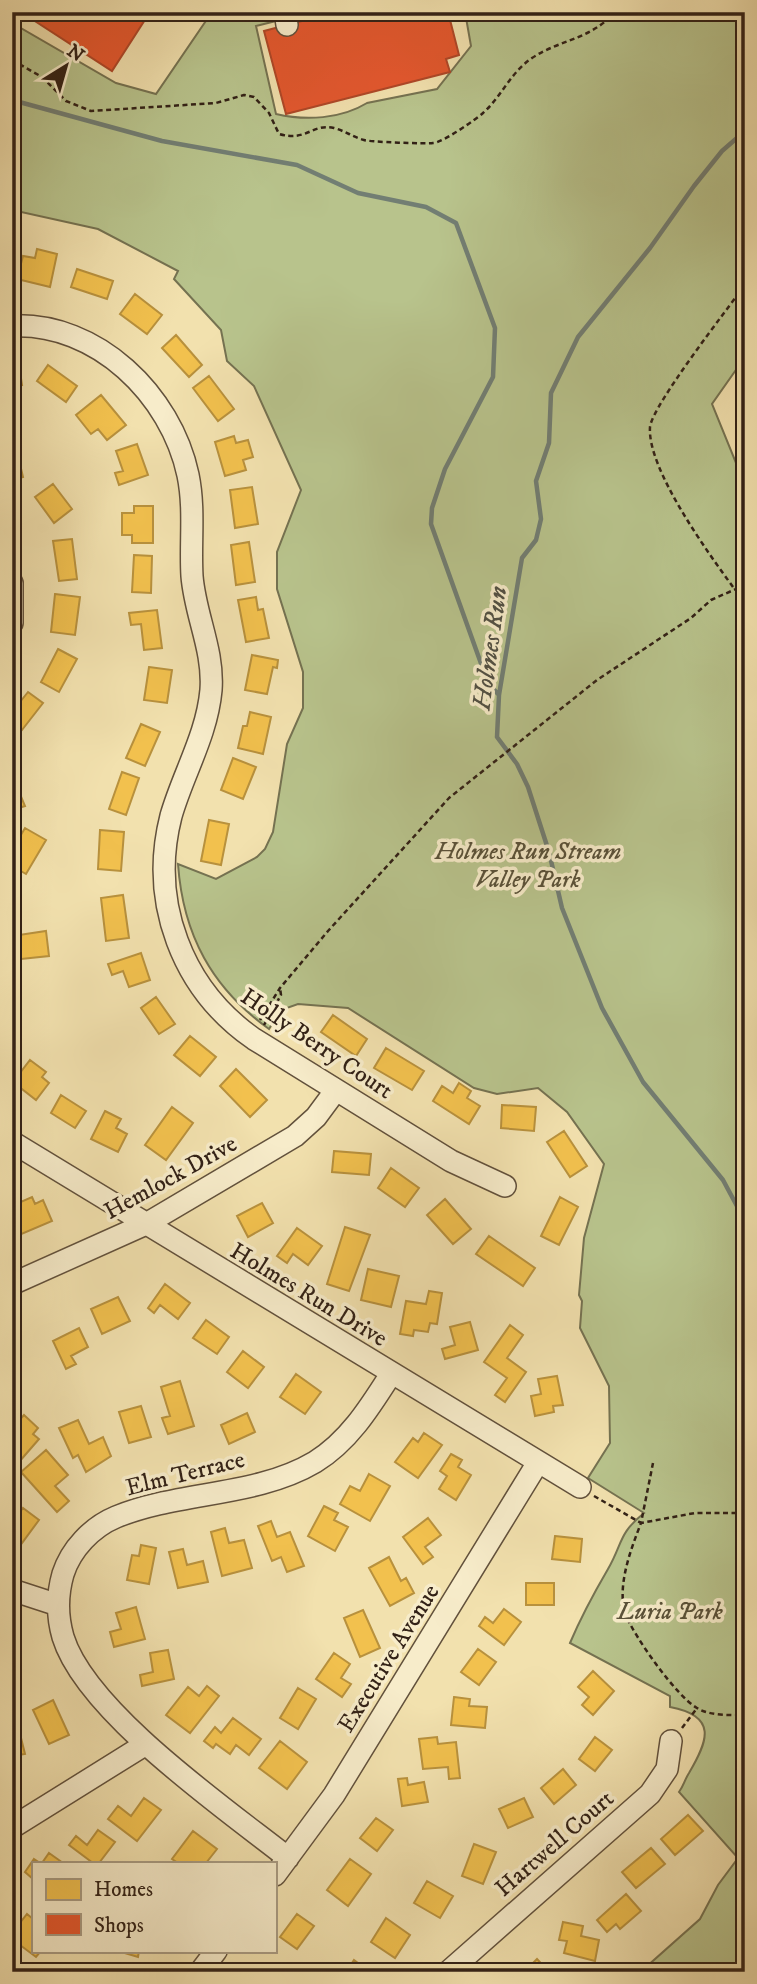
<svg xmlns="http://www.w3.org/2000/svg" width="757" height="1984" viewBox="0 0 757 1984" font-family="'IM FELL DW Pica',serif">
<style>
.green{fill:#b8c38c;stroke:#757251;stroke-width:2}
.homes{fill:#f2c14e;stroke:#b8913d;stroke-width:2}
.shops{fill:#e4572e;stroke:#af4727;stroke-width:2}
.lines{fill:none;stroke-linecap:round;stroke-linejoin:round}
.stream{stroke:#727e73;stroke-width:4.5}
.minor-casing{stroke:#62513c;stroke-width:24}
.path{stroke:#322116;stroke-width:2.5;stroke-dasharray:5 3.5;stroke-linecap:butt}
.minor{stroke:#f7ecca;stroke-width:21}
.labels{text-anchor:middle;stroke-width:7;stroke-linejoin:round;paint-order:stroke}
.park-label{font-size:24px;font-style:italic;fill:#5a5239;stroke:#f7ecca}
.street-label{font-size:24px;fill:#322116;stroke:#f7ecca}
.water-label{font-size:26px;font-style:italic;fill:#525044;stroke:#f7ecca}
</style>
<rect width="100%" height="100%" fill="#f2e1ae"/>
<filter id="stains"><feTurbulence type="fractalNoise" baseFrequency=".00286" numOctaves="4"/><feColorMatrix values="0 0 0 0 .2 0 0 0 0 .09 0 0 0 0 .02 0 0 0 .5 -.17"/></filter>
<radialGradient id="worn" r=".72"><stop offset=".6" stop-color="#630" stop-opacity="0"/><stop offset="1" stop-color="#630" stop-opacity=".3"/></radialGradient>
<path class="green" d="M 212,12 L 274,12 L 276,21 L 256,26 L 276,114 C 306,121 341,119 367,103 L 437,89 L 471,46 L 465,12 L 745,12 L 745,357 L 712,404 L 745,485 L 745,1972 L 651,1972 L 645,1968 L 700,1919 L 718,1885 L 738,1858 L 679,1792 C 684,1785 684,1781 689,1773 C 708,1741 718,1716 670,1707 L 670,1696 L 570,1643 C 581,1617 594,1593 608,1569 C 623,1543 618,1534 644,1513 L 588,1478 L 610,1443 L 609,1386 L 580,1328 L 582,1301 L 579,1295 L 584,1238 L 604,1164 L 567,1112 L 538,1088 L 497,1094 L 474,1088 L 348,1008 L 298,1004 L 281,1010 L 269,1029 C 212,988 183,935 178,864 L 216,879 L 257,857 L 265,849 L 273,832 L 287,744 L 303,708 L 303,672 L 277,589 L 277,552 L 301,490 L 254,386 L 227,361 L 221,330 L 174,279 L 178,271 L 98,229 L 12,210 L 12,23 L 116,83 L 156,94 Z"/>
<path class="homes" d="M 37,249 L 57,254 L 50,287 L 17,279 L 23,256 L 35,258 Z
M 77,269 L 113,281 L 107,299 L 71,287 Z
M 135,294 L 162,315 L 147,334 L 120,314 Z
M 176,335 L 202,365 L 189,377 L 162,348 Z
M 19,365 L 22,385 L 12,386 L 12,366 Z
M 48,365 L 77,386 L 66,402 L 37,381 Z
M 209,376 L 234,409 L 218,421 L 193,388 Z
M 101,395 L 126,425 L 107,440 L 98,429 L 91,434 L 76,415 Z
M 745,404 L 745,420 L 737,414 Z
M 234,436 L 236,443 L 248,440 L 253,457 L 243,460 L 246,470 L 225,476 L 215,442 Z
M 137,444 L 148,475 L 119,485 L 115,473 L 123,471 L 116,451 Z
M 18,456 L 23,477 L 12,480 L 12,457 Z
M 53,484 L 72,509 L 54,523 L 35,497 Z
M 252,487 L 258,524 L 235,528 L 230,490 Z
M 134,506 L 153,506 L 153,543 L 132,543 L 132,535 L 122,535 L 122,513 L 134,513 Z
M 72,539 L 77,579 L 59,581 L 53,541 Z
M 249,542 L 255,582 L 236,585 L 231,545 Z
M 134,555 L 152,556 L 151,593 L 132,592 Z
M 55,594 L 80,597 L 75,635 L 51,632 Z
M 256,597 L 258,610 L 263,609 L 269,638 L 246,642 L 238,600 Z
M 157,610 L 162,648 L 144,650 L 141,624 L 131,625 L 129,613 Z
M 58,649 L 77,659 L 59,692 L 41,682 Z
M 252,655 L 278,660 L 277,668 L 273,667 L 267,694 L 245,690 Z
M 149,667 L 172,670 L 167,703 L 144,700 Z
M 28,692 L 43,703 L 22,730 L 12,723 L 12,712 Z
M 250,712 L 271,717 L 263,754 L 238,748 L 243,726 L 247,726 Z
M 141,724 L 160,732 L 145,766 L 126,758 Z
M 233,758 L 256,767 L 243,799 L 221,790 Z
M 122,772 L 139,778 L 126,815 L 109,809 Z
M 12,775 L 25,806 L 12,810 Z
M 209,820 L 229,824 L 221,865 L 201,861 Z
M 25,828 L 46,840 L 26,874 L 12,866 L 12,850 Z
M 100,830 L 124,832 L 121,871 L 98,869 Z
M 123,895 L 129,938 L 106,941 L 101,898 Z
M 46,931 L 49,956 L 12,960 L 12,936 Z
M 141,953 L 150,980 L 129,987 L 123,971 L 112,975 L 108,964 Z
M 156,997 L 175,1024 L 159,1034 L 141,1008 Z
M 333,1015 L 367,1039 L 356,1056 L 321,1032 Z
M 190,1036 L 216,1057 L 200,1076 L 174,1055 Z
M 386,1048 L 424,1071 L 412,1090 L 374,1068 Z
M 30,1060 L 46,1072 L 42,1077 L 49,1083 L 36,1100 L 13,1082 Z
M 236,1069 L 267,1100 L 250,1117 L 220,1086 Z
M 459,1083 L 471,1091 L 467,1098 L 480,1106 L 469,1124 L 433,1101 L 442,1086 L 453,1093 Z
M 61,1095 L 86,1111 L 75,1128 L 51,1113 Z
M 502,1105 L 536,1107 L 534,1131 L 501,1128 Z
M 172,1107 L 193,1123 L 166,1160 L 145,1145 Z
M 105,1111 L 121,1119 L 116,1128 L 127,1134 L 118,1152 L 91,1139 Z
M 564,1131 L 587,1166 L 570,1177 L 547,1142 Z
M 334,1151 L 371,1154 L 369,1175 L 332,1172 Z
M 391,1168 L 419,1188 L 405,1207 L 378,1188 Z
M 32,1197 L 35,1204 L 43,1200 L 52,1221 L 12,1238 L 12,1214 L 19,1211 L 16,1204 Z
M 560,1197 L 578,1207 L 559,1245 L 541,1236 Z
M 445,1199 L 471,1229 L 453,1244 L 427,1215 Z
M 262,1203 L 273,1223 L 248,1237 L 237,1216 Z
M 345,1227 L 370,1235 L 349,1291 L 327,1284 Z
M 297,1228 L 322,1246 L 308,1265 L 293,1254 L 287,1263 L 277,1256 Z
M 489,1236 L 535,1268 L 523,1286 L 476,1254 Z
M 368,1269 L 399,1276 L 391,1307 L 361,1300 Z
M 165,1284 L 190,1303 L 178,1319 L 160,1305 L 154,1313 L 148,1308 Z
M 429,1291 L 442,1293 L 437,1324 L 430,1323 L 428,1332 L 414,1330 L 413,1336 L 400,1334 L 406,1301 L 426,1304 Z
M 118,1297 L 130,1321 L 102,1334 L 91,1309 Z
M 206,1320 L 229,1337 L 217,1354 L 193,1338 Z
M 470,1322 L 478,1350 L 445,1359 L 442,1349 L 455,1345 L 450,1327 Z
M 510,1325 L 523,1335 L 507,1358 L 526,1372 L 505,1402 L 495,1395 L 507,1378 L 484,1362 Z
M 79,1328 L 88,1347 L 71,1356 L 76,1364 L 66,1369 L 53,1341 Z
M 243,1351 L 264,1367 L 248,1388 L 227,1372 Z
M 296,1374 L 321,1392 L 305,1414 L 280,1397 Z
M 557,1376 L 563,1405 L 553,1406 L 554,1412 L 535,1416 L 531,1396 L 541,1394 L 538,1379 Z
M 180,1381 L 194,1426 L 168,1434 L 162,1418 L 170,1416 L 161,1387 Z
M 141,1406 L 151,1437 L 129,1443 L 119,1412 Z
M 247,1413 L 255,1432 L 229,1444 L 221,1425 Z
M 24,1415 L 38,1428 L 33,1434 L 39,1439 L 19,1462 L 12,1456 L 12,1428 Z
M 78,1420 L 89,1444 L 103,1437 L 111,1456 L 86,1472 L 78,1455 L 73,1458 L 59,1428 Z
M 424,1433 L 442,1445 L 418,1478 L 395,1462 L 413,1438 L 418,1442 Z
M 46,1450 L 68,1475 L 55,1486 L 69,1501 L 57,1512 L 21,1472 Z
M 451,1454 L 462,1460 L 458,1467 L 471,1475 L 456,1500 L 439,1489 L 447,1476 L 440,1471 Z
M 369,1474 L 390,1486 L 370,1521 L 340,1504 L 350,1486 L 360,1491 Z
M 324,1506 L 338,1513 L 334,1520 L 348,1527 L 335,1551 L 308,1536 Z
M 23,1508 L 39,1520 L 22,1543 L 12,1536 L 12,1522 Z
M 428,1518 L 441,1535 L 425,1547 L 433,1557 L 423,1564 L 403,1537 Z
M 271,1521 L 277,1537 L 290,1532 L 304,1566 L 287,1572 L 281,1557 L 272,1561 L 258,1526 Z
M 225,1528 L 229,1543 L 244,1540 L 252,1568 L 222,1576 L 211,1532 Z
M 555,1536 L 582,1539 L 580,1562 L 552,1559 Z
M 141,1545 L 156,1548 L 149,1584 L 127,1580 L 132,1555 L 139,1556 Z
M 183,1549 L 187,1565 L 203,1561 L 208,1582 L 178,1588 L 169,1552 Z
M 389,1557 L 401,1581 L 406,1578 L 414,1593 L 390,1606 L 369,1568 Z
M 526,1583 L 554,1583 L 554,1605 L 526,1605 Z
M 136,1607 L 145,1639 L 114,1647 L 110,1632 L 121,1629 L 116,1613 Z
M 504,1609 L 521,1622 L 504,1645 L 479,1626 L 485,1617 L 493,1623 Z
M 363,1610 L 380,1648 L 360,1657 L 344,1618 Z
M 478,1649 L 496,1662 L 479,1685 L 461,1672 Z
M 168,1650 L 174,1679 L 142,1686 L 140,1675 L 153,1672 L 150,1653 Z
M 334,1653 L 350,1664 L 341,1678 L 351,1684 L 342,1697 L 316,1679 Z
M 593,1671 L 614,1691 L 593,1715 L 582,1705 L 589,1697 L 578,1687 Z
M 207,1686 L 219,1696 L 190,1733 L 166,1715 L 188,1687 L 199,1696 Z
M 298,1688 L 316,1699 L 298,1729 L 280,1718 Z
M 454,1697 L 470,1699 L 469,1706 L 487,1707 L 485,1728 L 451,1725 Z
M 53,1700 L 69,1735 L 49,1744 L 33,1710 Z
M 233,1718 L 261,1739 L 249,1755 L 236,1745 L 230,1754 L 216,1744 L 213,1748 L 204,1741 L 215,1727 L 221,1733 Z
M 20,1734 L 25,1754 L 12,1756 L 12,1735 Z
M 437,1737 L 438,1744 L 456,1742 L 460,1778 L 449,1779 L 448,1767 L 423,1769 L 419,1739 Z
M 595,1737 L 612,1750 L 595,1771 L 579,1759 Z
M 280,1741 L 307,1762 L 287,1789 L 259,1768 Z
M 563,1769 L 576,1785 L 554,1804 L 541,1788 Z
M 407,1778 L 408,1785 L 424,1782 L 428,1802 L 402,1806 L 398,1779 Z
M 144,1798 L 161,1810 L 137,1841 L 108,1819 L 118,1806 L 131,1816 Z
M 524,1798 L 533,1817 L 508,1828 L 499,1809 Z
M 688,1815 L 703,1831 L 675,1855 L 661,1839 Z
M 376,1818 L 393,1830 L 377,1851 L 360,1838 Z
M 98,1830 L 115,1842 L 99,1863 L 93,1863 L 69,1845 L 76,1836 L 87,1845 Z
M 193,1831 L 217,1849 L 206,1863 L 178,1863 L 172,1859 Z
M 474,1844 L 496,1852 L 483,1884 L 462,1876 Z
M 651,1848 L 665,1864 L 636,1888 L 622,1872 Z
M 49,1853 L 63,1863 L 42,1863 Z
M 34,1859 L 40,1863 L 33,1863 L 33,1879 L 25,1872 Z
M 350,1859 L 371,1874 L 348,1906 L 327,1890 Z
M 427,1881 L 453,1896 L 440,1918 L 414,1903 Z
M 626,1894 L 641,1911 L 620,1929 L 616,1924 L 607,1932 L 597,1920 Z
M 27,1914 L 33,1919 L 33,1951 L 41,1951 L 36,1957 L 12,1939 L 12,1933 Z
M 297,1914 L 314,1926 L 297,1949 L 280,1937 Z
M 386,1918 L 410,1935 L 395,1958 L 371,1942 Z
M 563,1922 L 583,1926 L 581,1936 L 599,1940 L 595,1961 L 564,1953 L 567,1941 L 559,1940 Z
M 118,1951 L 139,1951 L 138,1957 Z
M 537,1959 L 549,1972 L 524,1972 Z
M 354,1960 L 370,1972 L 346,1972 Z
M 515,1964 L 522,1972 L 507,1972 Z"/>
<path class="shops" d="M 21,12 L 150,12 L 112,71 Z
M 336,12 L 448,12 L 459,55 L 446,59 L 450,72 L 286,114 L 264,31 Z"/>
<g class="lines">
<path class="stream" d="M 12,100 L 162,141 L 297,165 L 358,193 L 426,207 L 456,223 L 495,328 L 493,377 L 445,469 L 432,508 L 431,524 L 488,683 L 498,694
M 745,131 L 722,151 L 694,186 L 650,248 L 578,337 L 551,393 L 549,443 L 536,481 L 541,519 L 536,540 L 522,558 L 499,695 L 497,737 L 517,764 L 528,787 L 549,852 L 562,908 L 602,1008 L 643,1082 L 723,1180 L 745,1221"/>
<g class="minor-casing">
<path id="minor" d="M 285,12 L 287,25
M 12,326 C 97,322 171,395 188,475 C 195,509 190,542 192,576 C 195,615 214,650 211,690 C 207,735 183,774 171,816 C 149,902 182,989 254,1039 L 451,1161 L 505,1186
M 12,583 L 12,623
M 12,1142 L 580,1487
M 12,1284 L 146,1224 L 295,1136 L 316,1117 L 336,1090
M 12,1590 L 58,1605
M 16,1825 L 146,1744
M 288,1858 C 226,1809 86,1712 63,1637 C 57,1616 57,1595 63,1574 C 71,1549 92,1527 116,1517 C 179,1491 256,1497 315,1462 C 349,1441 370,1407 391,1374
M 275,1875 L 334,1795 L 537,1464
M 200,1972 L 216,1951
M 448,1972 L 650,1794 L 667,1769 L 671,1741"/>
</g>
<path class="path" d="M 12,60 L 42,77 L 66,101 L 91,111 L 216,103 L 244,95 L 254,97 L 269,113 L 279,134 C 307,142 312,123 334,128 C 345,131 353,137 364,140 C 369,142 426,144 433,143 C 442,143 475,120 483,113 C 502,96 510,73 532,58 C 561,39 590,40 615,12
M 733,587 C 709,554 647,469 650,427 C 652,406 728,308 745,285
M 260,1020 L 280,988 L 328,931 L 449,798 L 597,680 L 691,618 L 711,600 L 745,585
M 264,1025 L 281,995 L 280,988
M 594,1496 L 641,1523 L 653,1463
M 745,1513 L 695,1513 L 641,1523 C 631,1549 617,1585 625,1613 C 633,1635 676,1696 697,1708 C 709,1716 731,1715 745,1715
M 682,1728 L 697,1708"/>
<use href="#minor" class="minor"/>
</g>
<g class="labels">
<g class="park-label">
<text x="528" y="859">Holmes Run Stream<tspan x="528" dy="28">Valley Park</tspan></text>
<text x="670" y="1619">Luria Park</text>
</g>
<g class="street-label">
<text transform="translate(317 1043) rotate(34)" y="8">Holly Berry Court</text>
<text transform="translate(170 1177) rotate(-29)" y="8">Hemlock Drive</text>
<text transform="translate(309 1294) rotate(31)" y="8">Holmes Run Drive</text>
<text transform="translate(185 1473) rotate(-14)" y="8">Elm Terrace</text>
<text transform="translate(388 1658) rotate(-58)" y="8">Executive Avenue</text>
<text transform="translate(554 1843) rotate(-41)" y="8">Hartwell Court</text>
</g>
<g class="water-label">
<text transform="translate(489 648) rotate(-82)" y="9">Holmes Run</text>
</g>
</g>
<rect width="757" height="1984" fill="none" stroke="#f2e1ae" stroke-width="42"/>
<rect x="14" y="14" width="729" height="1956" fill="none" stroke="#322116" stroke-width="3.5"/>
<rect x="21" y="21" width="715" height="1942" fill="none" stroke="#322116" stroke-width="2"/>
<rect x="32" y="1862" width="245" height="91" fill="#f7ecca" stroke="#a89b82" stroke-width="2"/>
<rect x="46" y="1879" width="35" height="21" fill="#f2c14e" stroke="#a89b82" stroke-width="2"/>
<text x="94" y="1896" font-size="21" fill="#322116">Homes</text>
<rect x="46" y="1914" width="35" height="21" fill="#e4572e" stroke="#a89b82" stroke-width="2"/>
<text x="94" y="1932" font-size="21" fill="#322116">Shops</text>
<g transform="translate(66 66) rotate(37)" stroke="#f7ecca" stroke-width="5" paint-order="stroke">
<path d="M0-5L12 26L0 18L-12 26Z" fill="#322116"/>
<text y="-10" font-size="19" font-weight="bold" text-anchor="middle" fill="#322116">N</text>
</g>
<rect width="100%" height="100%" filter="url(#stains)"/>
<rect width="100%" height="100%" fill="url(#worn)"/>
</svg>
